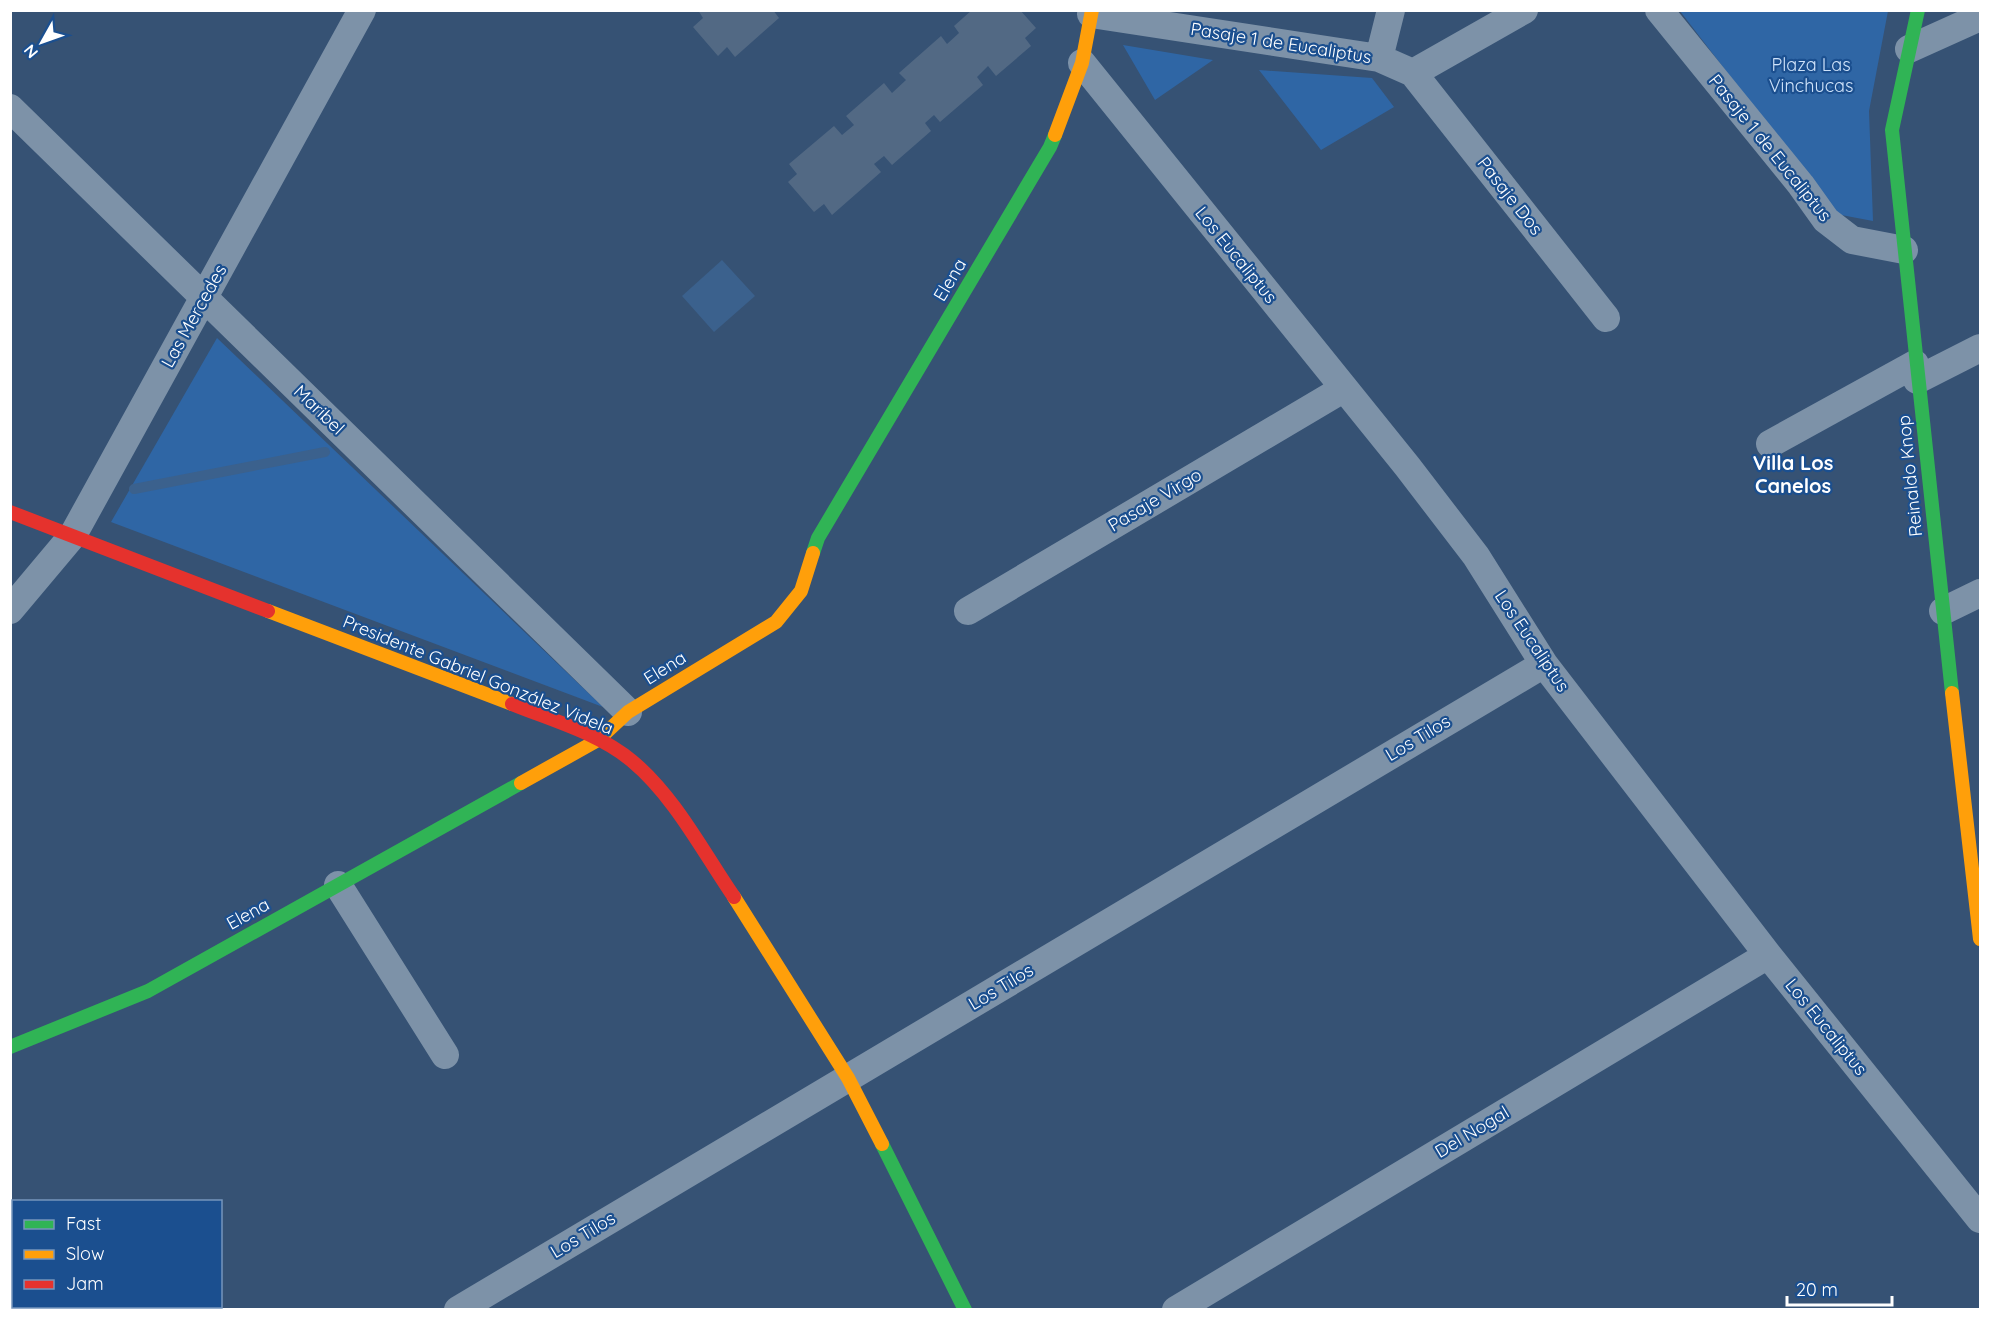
<svg xmlns="http://www.w3.org/2000/svg" width="1991" height="1320" viewBox="0 0 1991 1320" font-family="Quicksand,sans-serif">
<style>
.green{fill:#2f66a5}
.water{fill:#3b618d}
.lines{fill:none;stroke-linecap:round;stroke-linejoin:round}
.stream{stroke:#3b618d;stroke-width:10}
.building{fill:#526984}
.street{stroke:#7d92a8;stroke-width:28}
.fast{stroke:#30b455;stroke-width:14}
.slow{stroke:#ff9f0a;stroke-width:14}
.jam{stroke:#e5322d;stroke-width:14}
.labels{text-anchor:middle;stroke-width:4.5;stroke-linejoin:round;paint-order:stroke}
.street-label{font-size:18px;fill:#fff;stroke:#1b4f8f}
.park-label{font-size:18px;fill:#cfe3fa;stroke:#1b4f8f}
.neighbourhood-label{font-size:20px;font-weight:bold;fill:#fff;stroke:#1b4f8f}
</style>
<rect width="100%" height="100%" fill="#365274"/>
<path class="green" d="M 1680,11 L 1888,11 L 1869,111 L 1873,221 L 1836,214 Z
M 1123,45 L 1213,60 L 1155,100 Z
M 1259,70 L 1372,78 L 1394,107 L 1321,150 Z
M 217,338 L 603,707 L 111,522 Z"/>
<path class="water" d="M 722,260 L 755,296 L 714,332 L 682,296 Z"/>
<g class="lines">
<path class="stream" d="M 134,489 L 325,452"/>
</g>
<path class="building" d="M 698,10 L 773,10 L 779,18 L 735,57 L 727,47 L 718,56 L 693,27 L 703,18 Z
M 972,10 L 1020,10 L 1036,28 L 1025,38 L 1031,46 L 996,76 L 988,66 L 977,77 L 983,85 L 940,122 L 934,115 L 925,123 L 931,131 L 892,165 L 884,156 L 874,164 L 881,172 L 832,215 L 824,204 L 814,212 L 788,182 L 797,174 L 789,164 L 834,126 L 842,135 L 854,125 L 846,116 L 884,83 L 892,93 L 906,80 L 899,73 L 941,36 L 947,44 L 959,33 L 954,26 Z"/>
<g class="lines">
<path class="street" d="M 1659,10 L 1801,185 L 1826,220 L 1852,240 L 1904,250
M 1091,14 L 1379,58 L 1413,73 L 1524,10
M 1909,49 L 1980,17
M 1379,58 L 1391,10
M 1082,63 L 1407,466 L 1476,556 L 1544,664 L 1768,955 L 1980,1219
M 1413,73 L 1606,318
M 10,108 L 628,712
M 1917,380 L 1980,348
M 1770,444 L 1915,364
M 10,610 L 73,535 L 362,10
M 968,611 L 1343,389
M 1943,611 L 1980,593
M 338,885 L 445,1055
M 458,1310 L 1544,664
M 1176,1310 L 1768,955"/>
<path class="fast" d="M 1918,10 L 1892,130 L 1952,693
M 813,553 L 818,538 L 1050,147 L 1055,135
M 10,1047 L 148,991 L 521,783
M 882,1144 L 965,1310"/>
<path class="slow" d="M 1055,135 L 1082,63 L 1092,10
M 268,611 L 512,704
M 1952,693 L 1980,939
M 521,783 L 598,740 L 628,712 L 776,622 L 801,591 L 813,553
M 734,897 L 848,1078 L 882,1144"/>
<path class="jam" d="M 10,512 L 268,611
M 512,704 C 551,720 599,733 632,761 C 675,797 703,852 734,897"/>
</g>
<g class="labels">
<g class="street-label">
<text transform="translate(1281 43) rotate(9)" y="6">Pasaje 1 de Eucaliptus</text>
<text transform="translate(1770 148) rotate(51)" y="6">Pasaje 1 de Eucaliptus</text>
<text transform="translate(1510 196) rotate(52)" y="6">Pasaje Dos</text>
<text transform="translate(1236 255) rotate(51)" y="6">Los Eucaliptus</text>
<text transform="translate(950 280) rotate(-59)" y="6">Elena</text>
<text transform="translate(194 316) rotate(-61)" y="6">Las Mercedes</text>
<text transform="translate(319 410) rotate(44)" y="6">Maribel</text>
<text transform="translate(1910 476) rotate(-96)" y="6">Reinaldo Knop</text>
<text transform="translate(1155 500) rotate(-31)" y="6">Pasaje Virgo</text>
<text transform="translate(1532 641) rotate(56)" y="6">Los Eucaliptus</text>
<text transform="translate(665 668) rotate(-32)" y="6">Elena</text>
<text transform="translate(478 675) rotate(22)" y="6">Presidente Gabriel González Videla</text>
<text transform="translate(1418 738) rotate(-31)" y="6">Los Tilos</text>
<text transform="translate(248 914) rotate(-29)" y="6">Elena</text>
<text transform="translate(1001 987) rotate(-31)" y="6">Los Tilos</text>
<text transform="translate(1826 1027) rotate(51)" y="6">Los Eucaliptus</text>
<text transform="translate(1472 1132) rotate(-31)" y="6">Del Nogal</text>
<text transform="translate(583 1235) rotate(-31)" y="6">Los Tilos</text>
</g>
<g class="park-label">
<text x="1811" y="71">Plaza Las<tspan x="1811" dy="21">Vinchucas</tspan></text>
</g>
<g class="neighbourhood-label">
<text x="1793" y="470">Villa Los<tspan x="1793" dy="23">Canelos</tspan></text>
</g>
</g>
<rect width="1991" height="1320" fill="none" stroke="#ffffff" stroke-width="24"/>
<rect x="12" y="1200" width="210" height="108" fill="#1b4f8f" stroke="#7695bc" stroke-width="1.5"/>
<rect x="24" y="1220" width="30" height="9" fill="#30b455" stroke="#7695bc" stroke-width="1.5"/>
<text x="66" y="1230" font-size="18" fill="#ffffff">Fast</text>
<rect x="24" y="1250" width="30" height="9" fill="#ff9f0a" stroke="#7695bc" stroke-width="1.5"/>
<text x="66" y="1260" font-size="18" fill="#ffffff">Slow</text>
<rect x="24" y="1280" width="30" height="9" fill="#e5322d" stroke="#7695bc" stroke-width="1.5"/>
<text x="66" y="1290" font-size="18" fill="#ffffff">Jam</text>
<g transform="translate(42 42) rotate(230)" stroke="#1b4f8f" stroke-width="4.5" paint-order="stroke">
<path d="M0-4.5L10 22L0 15L-10 22Z" fill="#ffffff"/>
<text y="-9" font-size="16" font-weight="bold" text-anchor="middle" fill="#ffffff">N</text>
</g>
<path d="M1787 1296v9h105v-9" fill="none" stroke="#ffffff" stroke-width="3"/>
<text x="1796" y="1296" font-size="18" fill="#ffffff" stroke="#1b4f8f" stroke-width="4.5" paint-order="stroke">20 m</text>
</svg>
